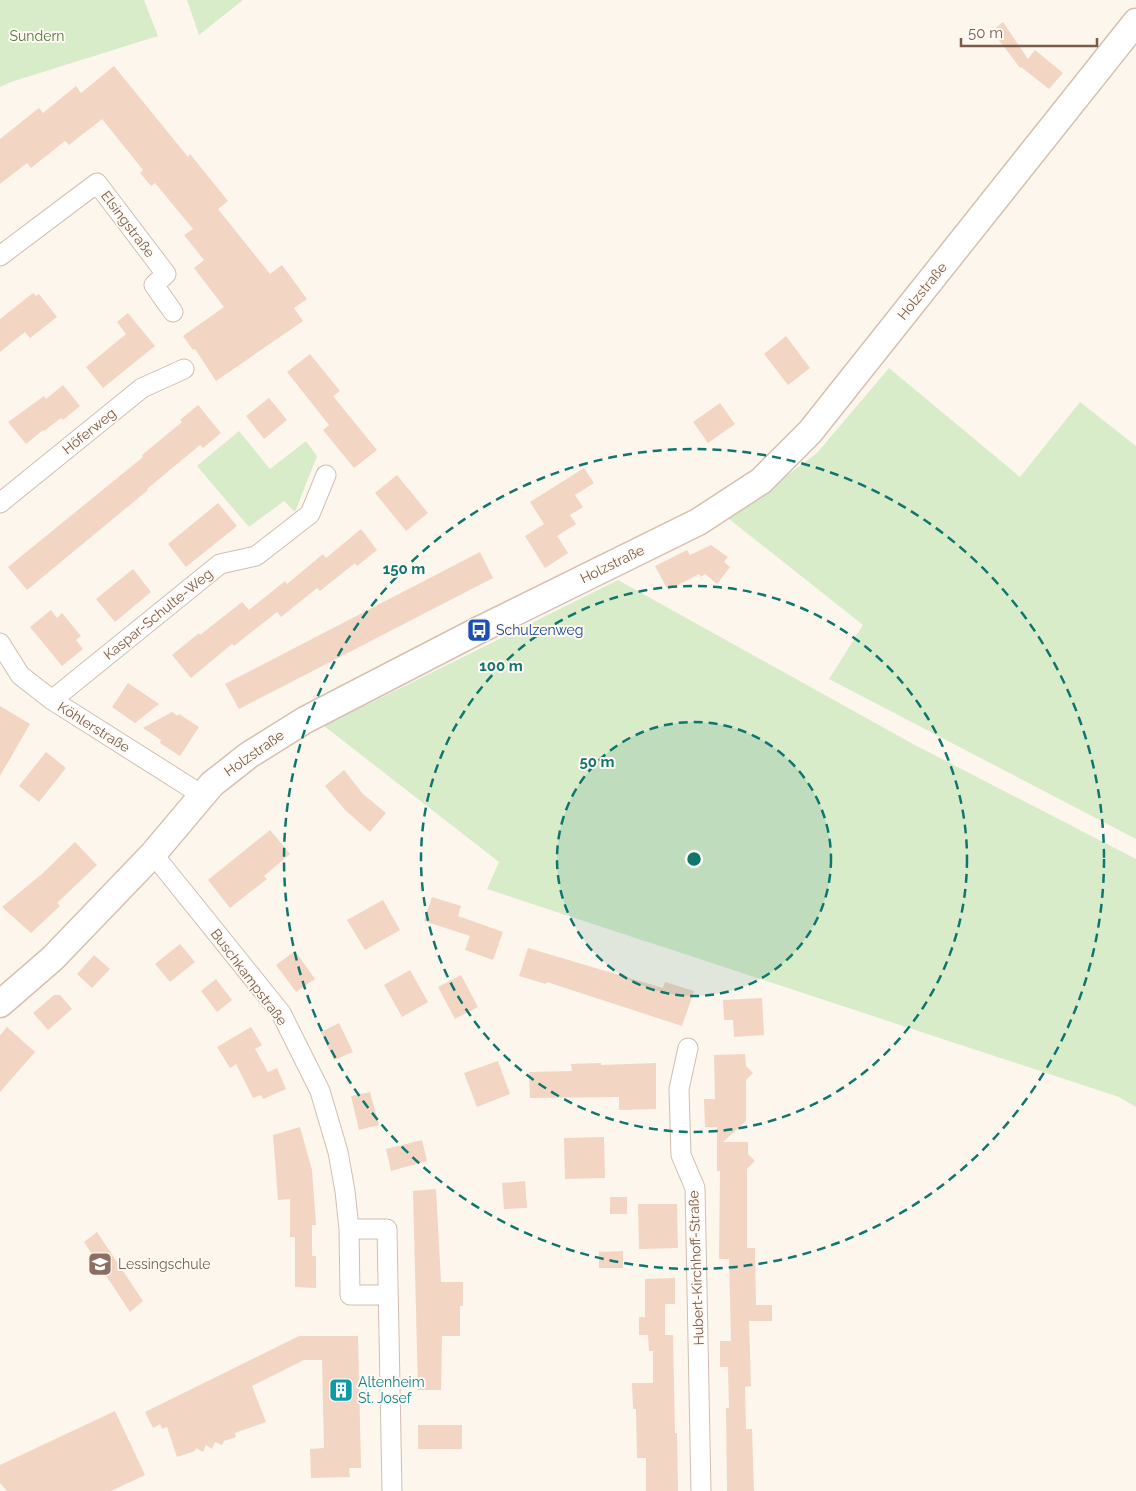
<svg xmlns="http://www.w3.org/2000/svg" width="1136" height="1491" viewBox="0 0 1136 1491" font-family="Raleway,sans-serif">
<style>
.green{fill:#d8ecc9}
.building{fill:#f3d5c3}
.lines{fill:none;stroke-linecap:round;stroke-linejoin:round}
.street-casing{stroke:#d1beb0;stroke-width:21}
.secondary-casing{stroke:#d6c0b0;stroke-width:29}
.street{stroke:#fff;stroke-width:19}
.secondary{stroke:#fff;stroke-width:26}
.ring{fill:none;stroke:#0f766e;stroke-width:2.5;stroke-dasharray:9 6}
.labels{text-anchor:middle;stroke-width:4;stroke-linejoin:round;paint-order:stroke}
.park-label{font-size:14px;fill:#537a41;stroke:#fffaf3}
.street-label{font-size:14px;fill:#7a5c4d;stroke:#fffaf3}
.transit-label{font-size:14px;fill:#164399;stroke:#fffaf3;text-anchor:start}
.education-label{font-size:14px;fill:#785e54;stroke:#fffaf3;text-anchor:start}
.culture-label{font-size:14px;fill:#0d838f;stroke:#fffaf3;text-anchor:start}
.centre{fill:#0f766e;stroke:#fffaf3;stroke-width:2.5}
.ring-label{font-size:15px;text-anchor:middle;font-weight:bold;fill:#0f766e;stroke:#fffaf3;stroke-width:4;stroke-linejoin:round;paint-order:stroke}
</style>
<rect width="100%" height="100%" fill="#fdf6ec"/>
<path class="green" d="M 0,0 L 144,0 L 158,36 L 11,82 L 0,87 Z
M 187,0 L 243,0 L 199,35 Z
M 889,368 L 1020,477 L 1080,402 L 1136,446 L 1136,839 L 829,679 L 863,625 L 729,519 L 817,453 Z
M 239,431 L 270,469 L 306,441 L 317,456 L 295,512 L 284,501 L 249,527 L 197,466 Z
M 618,580 L 913,744 L 1136,859 L 1136,1107 L 1119,1097 L 487,889 L 499,862 L 324,726 Z"/>
<path class="building" d="M 1003,22 L 1028,59 L 1035,50 L 1063,73 L 1049,89 L 1021,67 L 1020,68 L 992,31 Z
M 114,66 L 188,157 L 190,154 L 228,201 L 218,209 L 270,274 L 282,265 L 307,299 L 294,308 L 303,321 L 216,381 L 195,349 L 193,350 L 183,336 L 224,307 L 194,268 L 204,260 L 184,235 L 193,229 L 155,183 L 151,186 L 140,173 L 143,170 L 102,119 L 69,145 L 65,141 L 31,168 L 27,163 L 0,184 L 0,139 L 39,108 L 43,113 L 76,86 L 81,93 Z
M 33,293 L 36,296 L 39,294 L 57,317 L 30,338 L 25,332 L 0,352 L 0,319 Z
M 128,313 L 155,346 L 103,388 L 86,367 L 126,334 L 117,322 Z
M 786,336 L 810,368 L 788,385 L 764,354 Z
M 310,354 L 340,391 L 333,396 L 377,450 L 354,468 L 323,430 L 329,425 L 287,372 Z
M 63,385 L 80,406 L 63,420 L 61,418 L 44,431 L 43,430 L 26,444 L 8,422 L 44,396 L 46,399 Z
M 269,398 L 287,420 L 264,439 L 246,416 Z
M 720,403 L 735,424 L 708,443 L 693,422 Z
M 198,405 L 221,433 L 203,448 L 200,445 L 147,489 L 148,490 L 27,590 L 8,567 L 143,457 L 142,455 L 182,422 L 180,420 Z
M 584,468 L 594,483 L 575,495 L 583,507 L 570,515 L 576,524 L 557,536 L 568,553 L 545,568 L 525,536 L 544,524 L 530,502 Z
M 397,475 L 428,513 L 406,531 L 375,493 Z
M 218,503 L 237,526 L 186,567 L 168,544 Z
M 361,529 L 377,550 L 357,566 L 355,563 L 320,591 L 317,588 L 281,617 L 277,612 L 234,646 L 232,644 L 191,678 L 172,655 L 199,633 L 200,635 L 242,602 L 249,610 L 285,581 L 287,584 L 323,554 L 326,558 Z
M 711,545 L 728,557 L 724,562 L 730,567 L 717,584 L 705,574 L 701,577 L 699,574 L 668,590 L 655,566 L 687,550 L 690,555 Z
M 480,552 L 493,578 L 239,709 L 225,684 Z
M 133,569 L 151,592 L 115,622 L 96,599 Z
M 51,610 L 57,618 L 62,613 L 81,636 L 76,640 L 83,649 L 62,666 L 30,627 Z
M 128,683 L 159,704 L 135,723 L 112,707 Z
M 0,706 L 30,724 L 0,776 Z
M 172,712 L 178,716 L 179,714 L 199,727 L 180,756 L 160,743 L 161,740 L 143,728 Z
M 46,752 L 66,768 L 39,802 L 19,786 Z
M 344,770 L 363,794 L 386,813 L 370,832 L 345,810 L 325,786 Z
M 270,830 L 290,854 L 264,876 L 267,879 L 230,908 L 208,880 Z
M 75,842 L 97,865 L 57,903 L 60,906 L 31,933 L 2,907 L 43,873 Z
M 432,897 L 461,906 L 458,916 L 503,932 L 493,960 L 465,950 L 470,936 L 424,921 Z
M 383,900 L 400,930 L 365,950 L 347,920 Z
M 180,944 L 195,962 L 170,982 L 155,964 Z
M 528,948 L 663,988 L 665,982 L 694,991 L 682,1026 L 547,982 L 546,984 L 519,976 Z
M 295,951 L 315,979 L 296,992 L 276,965 Z
M 94,955 L 110,969 L 92,988 L 77,974 Z
M 410,970 L 428,1002 L 402,1017 L 384,985 Z
M 461,975 L 478,1007 L 455,1019 L 438,987 Z
M 216,979 L 232,1000 L 217,1012 L 201,991 Z
M 54,995 L 60,995 L 72,1009 L 48,1030 L 33,1013 Z
M 762,998 L 764,1035 L 734,1037 L 733,1020 L 724,1020 L 723,1000 Z
M 339,1023 L 353,1052 L 334,1060 L 321,1032 Z
M 7,1027 L 35,1052 L 0,1092 L 0,1035 Z
M 251,1027 L 262,1045 L 255,1049 L 268,1072 L 277,1068 L 286,1089 L 263,1099 L 261,1095 L 253,1098 L 236,1064 L 230,1068 L 217,1047 Z
M 745,1054 L 746,1066 L 753,1073 L 746,1080 L 746,1121 L 723,1142 L 748,1142 L 748,1154 L 755,1161 L 747,1169 L 747,1248 L 755,1248 L 756,1305 L 772,1305 L 772,1321 L 749,1321 L 751,1386 L 745,1387 L 746,1429 L 752,1429 L 754,1491 L 727,1491 L 726,1408 L 729,1408 L 728,1367 L 720,1367 L 720,1341 L 731,1341 L 729,1259 L 719,1259 L 720,1171 L 717,1171 L 717,1127 L 705,1127 L 704,1099 L 715,1099 L 714,1055 Z
M 498,1061 L 510,1094 L 477,1107 L 464,1073 Z
M 601,1063 L 601,1065 L 656,1063 L 656,1109 L 619,1110 L 619,1097 L 530,1098 L 529,1072 L 572,1071 L 571,1064 Z
M 370,1092 L 379,1125 L 359,1130 L 351,1096 Z
M 300,1127 L 312,1170 L 316,1225 L 312,1225 L 312,1256 L 316,1256 L 316,1288 L 295,1287 L 295,1237 L 290,1237 L 290,1199 L 278,1200 L 273,1135 Z
M 604,1137 L 605,1178 L 565,1179 L 564,1138 Z
M 422,1140 L 427,1161 L 391,1171 L 386,1149 Z
M 525,1181 L 527,1208 L 504,1209 L 502,1183 Z
M 436,1189 L 441,1282 L 463,1282 L 463,1306 L 460,1306 L 460,1336 L 442,1336 L 441,1390 L 418,1390 L 413,1191 Z
M 610,1197 L 627,1197 L 627,1214 L 610,1214 Z
M 638,1204 L 677,1204 L 678,1248 L 639,1249 Z
M 97,1232 L 143,1301 L 130,1312 L 84,1242 Z
M 623,1251 L 623,1268 L 599,1268 L 599,1252 Z
M 675,1278 L 675,1304 L 665,1304 L 665,1335 L 673,1335 L 675,1433 L 677,1433 L 678,1491 L 646,1491 L 646,1458 L 637,1458 L 636,1409 L 633,1409 L 632,1383 L 653,1383 L 653,1351 L 649,1351 L 648,1335 L 639,1335 L 639,1317 L 645,1317 L 645,1279 Z
M 299,1336 L 358,1336 L 361,1468 L 349,1468 L 350,1477 L 311,1478 L 310,1449 L 324,1448 L 322,1360 L 304,1360 L 252,1386 L 266,1422 L 235,1433 L 236,1437 L 224,1441 L 222,1445 L 215,1442 L 212,1449 L 206,1445 L 203,1452 L 196,1448 L 195,1451 L 177,1457 L 167,1427 L 162,1429 L 160,1424 L 153,1428 L 145,1412 Z
M 115,1411 L 145,1475 L 111,1491 L 7,1491 L 0,1483 L 0,1465 Z
M 418,1425 L 462,1425 L 462,1449 L 418,1449 Z"/>
<g class="lines">
<g class="street-casing">
<path id="street" d="M 0,256 L 97,183 L 166,274 L 154,285 L 173,312
M 0,503 L 142,388 L 184,369
M 0,643 L 20,675 L 52,700 L 202,795
M 52,700 L 220,564 L 256,556 L 310,514 L 326,475
M 153,854 L 281,1013 L 320,1091 L 338,1152 L 345,1191 L 349,1229 L 350,1295 L 388,1295
M 688,1048 L 679,1089 L 681,1155 L 695,1188 L 701,1491
M 349,1229 L 387,1229 L 392,1491"/>
</g>
<g class="secondary-casing">
<path id="secondary" d="M 0,1004 L 53,958 L 153,854 L 212,784 L 249,755 L 305,720 L 479,630 L 698,522 L 761,481 L 810,432 L 1136,22"/>
</g>
<use href="#street" class="street"/>
<use href="#secondary" class="secondary"/>
</g>
<circle cx="694" cy="859" r="137" fill="#0f766e" fill-opacity=".12"/>
<g class="ring">
<circle cx="694" cy="859" r="137"/>
<circle cx="694" cy="859" r="273"/>
<circle cx="694" cy="859" r="410"/>
</g>
<defs>
<g id="bus-square" transform="scale(1.25)"><rect x="-9" y="-9" width="18" height="18" rx="4" fill="#1a4fb4" stroke="#fffaf3"/><path d="M-5-6H5V4H4V6H2V4H-2V6H-4V4H-5ZM-3.5-4V0h7V-4ZM-3.5 1.2v1.5H-2V1.2ZM2 1.2v1.5H3.5V1.2Z" fill="#fff"/></g>
<g id="school-square" transform="scale(1.25)"><rect x="-9" y="-9" width="18" height="18" rx="4" fill="#8d6e63" stroke="#fffaf3"/><path d="M0-5L7-2L0 1L-7-2ZM-4 1L0 2.5L4 1V4Q0 6-4 4Z" fill="#fff"/></g>
<g id="building-square" transform="scale(1.25)"><rect x="-9" y="-9" width="18" height="18" rx="4" fill="#0f9aa8" stroke="#fffaf3"/><path d="M-4-6H4V6H1V3H-1V6H-4ZM-2.5-4.3h1.7v1.8h-1.7ZM.8-4.3h1.7v1.8H.8ZM-2.5-1h1.7V.8h-1.7ZM.8-1h1.7V.8H.8Z" fill="#fff"/></g>
</defs>
<g fill-rule="evenodd">
<use href="#bus-square" x="479" y="630"/>
<use href="#school-square" x="100" y="1264"/>
<use href="#building-square" x="341" y="1390"/>
</g>
<g class="labels">
<g class="park-label">
<text x="37" y="41">Sundern</text>
</g>
<g class="street-label">
<text transform="translate(128 224) rotate(53)" y="5">Elsingstraße</text>
<text transform="translate(922 291) rotate(-51)" y="5">Holzstraße</text>
<text transform="translate(89 431) rotate(-39)" y="5">Höferweg</text>
<text transform="translate(612 564) rotate(-26)" y="5">Holzstraße</text>
<text transform="translate(158 614) rotate(-39)" y="5">Kaspar-Schulte-Weg</text>
<text transform="translate(94 727) rotate(32)" y="5">Köhlerstraße</text>
<text transform="translate(254 753) rotate(-35)" y="5">Holzstraße</text>
<text transform="translate(249 977) rotate(53)" y="5">Buschkampstraße</text>
<text transform="translate(696 1268) rotate(-92)" y="5">Hubert-Kirchhoff-Straße</text>
</g>
<g class="transit-label">
<text x="496" y="635">Schulzenweg</text>
</g>
<g class="education-label">
<text x="118" y="1269">Lessingschule</text>
</g>
<g class="culture-label">
<text x="358" y="1387">Altenheim<tspan x="358" dy="16">St. Josef</tspan></text>
</g>
</g>
<circle cx="694" cy="859" r="8" class="centre"/>
<g class="ring-label">
<text x="404" y="574">150 m</text>
<text x="501" y="671">100 m</text>
<text x="597" y="767">50 m</text>
</g>
<path d="M961 38v8h136v-8" fill="none" stroke="#7a5c4d" stroke-width="2.5"/>
<text x="968" y="38" font-size="15" fill="#7a5c4d" stroke="#fffaf3" stroke-width="4" paint-order="stroke">50 m</text>
</svg>
